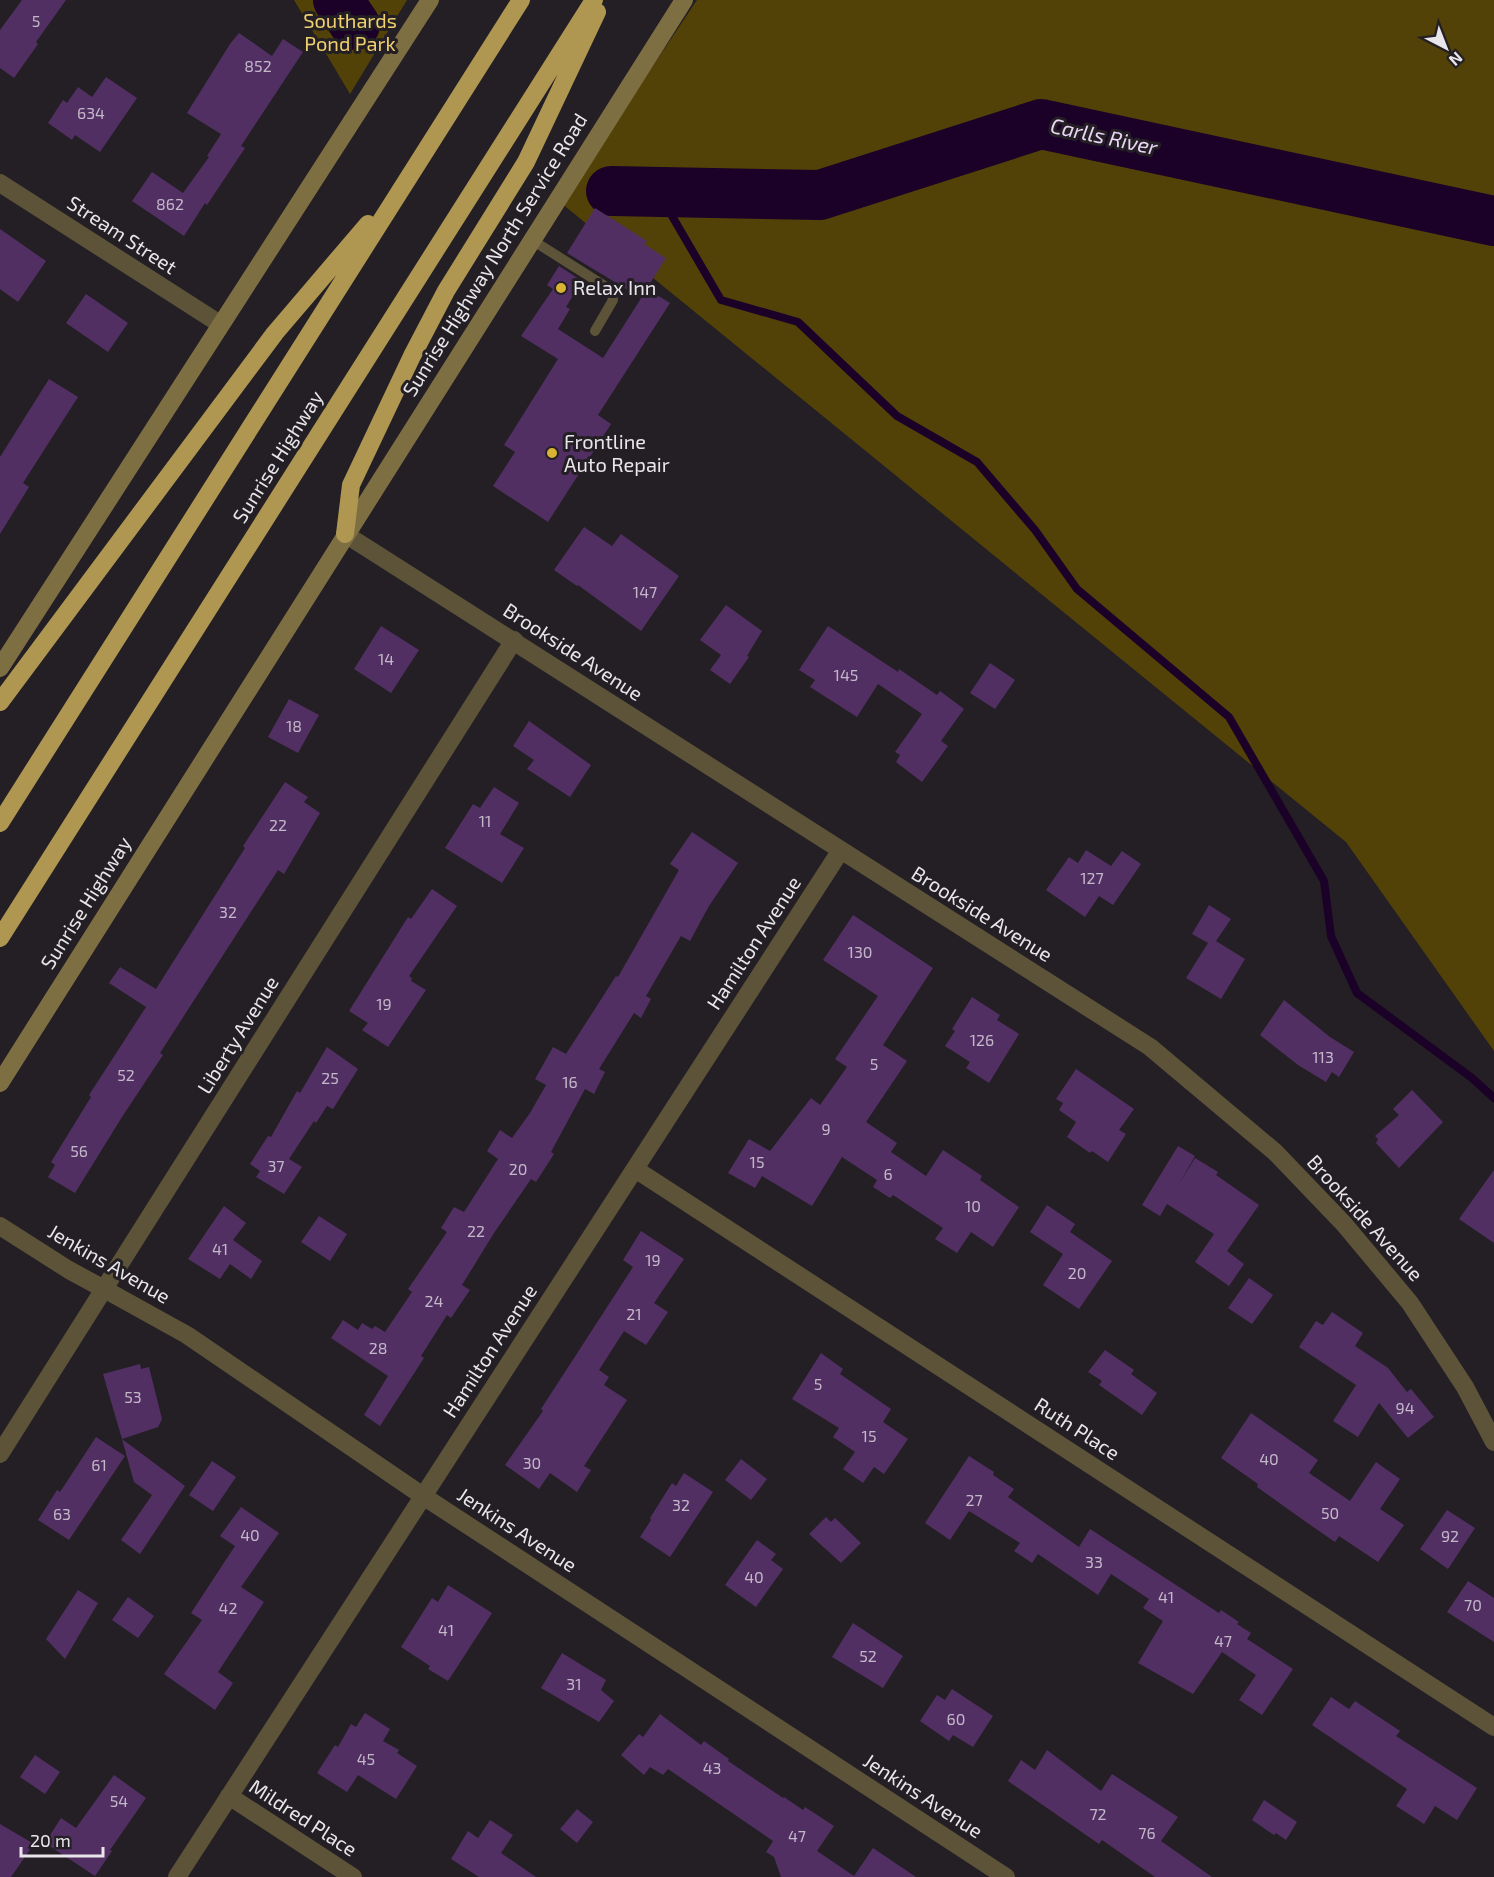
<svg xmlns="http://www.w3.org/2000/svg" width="1494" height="1877" viewBox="0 0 1494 1877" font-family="'Exo 2',sans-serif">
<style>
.forest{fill:#534207}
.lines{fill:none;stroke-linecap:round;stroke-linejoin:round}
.stream{stroke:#1b0028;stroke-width:8}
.river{stroke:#1b0028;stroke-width:50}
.building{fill:#522f63}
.service{stroke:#5c5338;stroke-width:10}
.minor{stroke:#5c5338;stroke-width:18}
.tertiary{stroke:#5c5338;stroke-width:18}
.secondary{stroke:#7e6f43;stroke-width:18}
.motorway{stroke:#af9752;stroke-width:18}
.poi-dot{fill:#d9b334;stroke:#231f25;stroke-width:2}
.labels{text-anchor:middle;stroke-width:6;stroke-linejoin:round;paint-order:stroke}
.number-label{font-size:16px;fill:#c3b8c9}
.park-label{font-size:20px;fill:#f1d06e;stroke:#231f25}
.street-label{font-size:20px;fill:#e9e6eb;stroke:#231f25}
.poi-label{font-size:20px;fill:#e9e6eb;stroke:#231f25;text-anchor:start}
.water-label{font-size:21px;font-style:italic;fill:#ecd6f7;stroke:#231f25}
</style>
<rect width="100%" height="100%" fill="#231f25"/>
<path class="forest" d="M 294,0 L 407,0 L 350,94 Z
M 697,0 L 1494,0 L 1494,1051 L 1346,842 L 561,203 Z"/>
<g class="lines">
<path class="stream" d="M 658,192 L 721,300 L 798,322 L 897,416 L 977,462 L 1035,530 L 1077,589 L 1229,717 L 1324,881 L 1331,936 L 1357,993 L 1472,1078 L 1494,1098"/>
<path class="river" d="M 338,0 L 355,25
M 611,191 L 820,195 L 1041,124 L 1494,221"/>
</g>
<path class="building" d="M 22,0 L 66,0 L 36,42 L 38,44 L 14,78 L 0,68 L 0,30 Z
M 239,33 L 272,56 L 283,39 L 303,52 L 241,146 L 245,148 L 207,205 L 205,203 L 184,236 L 132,201 L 152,172 L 183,193 L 209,157 L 207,156 L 221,134 L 187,113 L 230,44 Z
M 106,77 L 137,98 L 100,152 L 75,135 L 72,140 L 48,123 L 63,100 L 67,103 L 78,87 L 92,97 Z
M 595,208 L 647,241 L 644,244 L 666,258 L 641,298 L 567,253 Z
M 0,229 L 46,261 L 18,302 L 0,289 Z
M 559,266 L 582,281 L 566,307 L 570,309 L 558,329 L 603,358 L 647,289 L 670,303 L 598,415 L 611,424 L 548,522 L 493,486 L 515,452 L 504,445 L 558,359 L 521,336 L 553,289 L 547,285 Z
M 86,294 L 128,323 L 108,352 L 66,323 Z
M 49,379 L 78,397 L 23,483 L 29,487 L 0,534 L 0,457 Z
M 584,527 L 612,546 L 621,534 L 679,576 L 641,631 L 578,585 L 577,586 L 554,570 Z
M 726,605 L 762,631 L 747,656 L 749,657 L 730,684 L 710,670 L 721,655 L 700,640 Z
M 381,626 L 419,650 L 391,693 L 354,669 Z
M 828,626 L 898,672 L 899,669 L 937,695 L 940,691 L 964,709 L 941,741 L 948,746 L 922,782 L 896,762 L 900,755 L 895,752 L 922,714 L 878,684 L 857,717 L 810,687 L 815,680 L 799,670 Z
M 990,663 L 1015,680 L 995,709 L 970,693 Z
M 289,699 L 319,715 L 298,753 L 268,737 Z
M 529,721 L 591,765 L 570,797 L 527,769 L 534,760 L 513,746 Z
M 285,782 L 308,797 L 304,802 L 320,813 L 284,874 L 278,870 L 160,1053 L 163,1055 L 122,1117 L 75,1193 L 48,1177 L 55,1165 L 51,1162 L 91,1097 L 89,1095 L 146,1007 L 109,983 L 120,967 L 156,989 L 245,848 L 243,846 Z
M 494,787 L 519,803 L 500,834 L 524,848 L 502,883 L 445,848 L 473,804 L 480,808 Z
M 692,832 L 738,863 L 709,906 L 690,941 L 681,936 L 646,996 L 651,999 L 641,1018 L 634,1013 L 599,1069 L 605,1072 L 594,1094 L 585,1089 L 551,1152 L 554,1154 L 536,1182 L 531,1179 L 494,1233 L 462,1285 L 470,1290 L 451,1318 L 447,1315 L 421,1356 L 424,1358 L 380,1426 L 364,1415 L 388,1376 L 331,1338 L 343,1320 L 358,1330 L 362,1323 L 372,1329 L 375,1326 L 385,1332 L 412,1292 L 408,1289 L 447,1232 L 441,1228 L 454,1207 L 464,1212 L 498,1159 L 487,1151 L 500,1130 L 512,1138 L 530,1113 L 546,1085 L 535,1079 L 553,1047 L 566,1054 L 616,976 L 618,977 L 679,870 L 670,864 Z
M 1086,850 L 1111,866 L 1122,851 L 1141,864 L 1113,905 L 1099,896 L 1085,917 L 1046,890 L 1069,857 L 1078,863 Z
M 432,889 L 457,906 L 409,976 L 412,978 L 411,981 L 426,990 L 388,1047 L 362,1030 L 368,1023 L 349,1011 L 408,917 L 411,919 Z
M 1209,905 L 1231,919 L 1216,941 L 1245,959 L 1221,999 L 1186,978 L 1208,943 L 1192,934 Z
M 853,915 L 933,968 L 883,1045 L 907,1061 L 866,1122 L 897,1143 L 891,1152 L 926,1176 L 943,1150 L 982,1176 L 980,1180 L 1019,1207 L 993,1247 L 971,1232 L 957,1253 L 935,1239 L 943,1228 L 893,1195 L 890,1198 L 873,1187 L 877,1180 L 842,1157 L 812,1206 L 762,1176 L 755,1188 L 728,1173 L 749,1139 L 770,1151 L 811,1098 L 820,1105 L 847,1067 L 835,1059 L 878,996 L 823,960 Z
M 972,997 L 1000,1015 L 997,1020 L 1019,1034 L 989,1083 L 966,1068 L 970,1062 L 945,1046 L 955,1031 L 952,1029 Z
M 1284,1000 L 1330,1037 L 1354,1052 L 1339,1077 L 1332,1072 L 1326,1082 L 1298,1065 L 1260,1035 Z
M 327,1047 L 358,1069 L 333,1109 L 327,1106 L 316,1123 L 314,1121 L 289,1159 L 302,1167 L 284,1194 L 256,1177 L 260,1171 L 250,1164 L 268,1136 L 271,1137 L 297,1091 L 300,1093 Z
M 1076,1069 L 1134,1109 L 1119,1130 L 1126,1134 L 1108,1162 L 1092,1151 L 1090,1153 L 1067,1137 L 1076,1122 L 1059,1110 L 1063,1103 L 1056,1099 Z
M 1412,1090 L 1443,1122 L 1399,1168 L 1376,1143 L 1378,1139 L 1375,1136 L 1399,1115 L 1393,1109 Z
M 1178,1146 L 1195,1156 L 1179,1184 L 1195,1158 L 1218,1172 L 1216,1175 L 1259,1205 L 1227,1251 L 1244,1264 L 1229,1286 L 1195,1262 L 1214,1234 L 1167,1204 L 1160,1216 L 1142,1205 Z
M 1494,1170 L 1494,1243 L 1459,1219 Z
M 1047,1205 L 1075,1224 L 1070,1232 L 1112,1261 L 1079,1309 L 1043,1285 L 1063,1254 L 1030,1232 Z
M 224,1206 L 246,1223 L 233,1240 L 262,1261 L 251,1279 L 230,1264 L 220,1279 L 188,1259 Z
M 319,1216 L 347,1234 L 330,1261 L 301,1242 Z
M 641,1231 L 684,1259 L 654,1303 L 668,1312 L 646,1345 L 624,1331 L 599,1370 L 609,1377 L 604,1385 L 627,1400 L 584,1466 L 591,1470 L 577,1492 L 550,1473 L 539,1489 L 505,1465 L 543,1411 L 541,1409 L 633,1267 L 623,1260 Z
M 1249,1278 L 1273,1295 L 1252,1324 L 1228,1308 Z
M 1332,1312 L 1363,1333 L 1355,1346 L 1388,1368 L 1407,1392 L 1411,1389 L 1434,1417 L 1408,1438 L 1379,1403 L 1358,1437 L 1333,1421 L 1356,1385 L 1299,1347 L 1316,1321 L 1323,1325 Z
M 1105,1350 L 1134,1370 L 1131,1374 L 1157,1393 L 1142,1415 L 1099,1385 L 1102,1381 L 1088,1372 Z
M 821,1353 L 843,1369 L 840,1374 L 891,1409 L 883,1422 L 908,1439 L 884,1474 L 874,1467 L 863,1483 L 843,1469 L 855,1452 L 833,1437 L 839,1428 L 792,1399 Z
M 140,1364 L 141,1369 L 149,1367 L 162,1419 L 158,1427 L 122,1439 L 103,1374 Z
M 1251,1413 L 1318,1460 L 1309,1473 L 1350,1501 L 1376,1462 L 1400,1479 L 1380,1509 L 1404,1525 L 1378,1562 L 1339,1536 L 1335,1542 L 1306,1522 L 1257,1487 L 1258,1484 L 1221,1458 Z
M 96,1437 L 125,1456 L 69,1540 L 38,1520 L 57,1490 L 60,1492 Z
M 122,1439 L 185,1486 L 140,1554 L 121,1540 L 152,1495 L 134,1482 Z
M 969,1456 L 994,1472 L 993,1475 L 1014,1489 L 1008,1497 L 1079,1547 L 1090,1529 L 1219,1613 L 1221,1610 L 1239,1622 L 1237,1624 L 1251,1633 L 1247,1639 L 1293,1669 L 1262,1715 L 1239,1700 L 1256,1675 L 1222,1652 L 1193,1694 L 1138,1663 L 1163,1621 L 1143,1608 L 1149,1599 L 1111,1574 L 1098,1595 L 1038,1554 L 1032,1563 L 1014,1551 L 1020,1543 L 969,1511 L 950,1540 L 925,1523 Z
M 741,1459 L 767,1479 L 751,1500 L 725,1480 Z
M 212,1461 L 236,1477 L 213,1511 L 189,1495 Z
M 684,1473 L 713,1492 L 670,1557 L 640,1537 L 651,1520 L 650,1518 L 672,1483 L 676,1486 Z
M 241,1507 L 279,1533 L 241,1587 L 264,1602 L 218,1672 L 233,1683 L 215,1710 L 164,1674 L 202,1620 L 191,1613 L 235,1546 L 220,1536 Z
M 1447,1510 L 1475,1528 L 1448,1569 L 1420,1549 Z
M 826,1517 L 831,1522 L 835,1518 L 861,1543 L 841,1563 L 809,1534 Z
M 757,1540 L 776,1554 L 771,1560 L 783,1569 L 756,1607 L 725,1585 Z
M 1468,1581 L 1494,1598 L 1494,1642 L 1447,1612 Z
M 448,1585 L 492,1613 L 448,1681 L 428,1669 L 430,1666 L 401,1647 L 432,1598 L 438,1602 Z
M 78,1590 L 98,1603 L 65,1659 L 46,1639 Z
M 128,1597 L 154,1616 L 138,1638 L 112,1620 Z
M 853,1623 L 903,1656 L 883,1688 L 832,1657 Z
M 562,1653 L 606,1680 L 601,1690 L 614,1701 L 599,1722 L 541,1688 Z
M 952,1689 L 993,1716 L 973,1747 L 953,1735 L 949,1741 L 920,1721 L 937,1695 L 945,1700 Z
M 1331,1697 L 1349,1709 L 1355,1701 L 1400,1731 L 1396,1736 L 1477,1788 L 1457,1820 L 1435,1806 L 1424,1824 L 1396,1806 L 1407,1789 L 1312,1725 Z
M 365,1713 L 390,1729 L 383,1741 L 399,1750 L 397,1753 L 417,1766 L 396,1799 L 358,1775 L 347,1792 L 317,1773 L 335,1745 L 338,1747 L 351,1724 L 356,1727 Z
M 660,1714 L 701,1745 L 704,1741 L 729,1759 L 728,1761 L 783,1798 L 784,1797 L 803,1810 L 805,1807 L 834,1826 L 817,1851 L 854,1876 L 873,1848 L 916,1877 L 781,1877 L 774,1857 L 766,1852 L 773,1841 L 668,1769 L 663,1775 L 650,1767 L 644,1775 L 621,1755 L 639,1734 L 643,1737 Z
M 1047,1750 L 1101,1791 L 1112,1774 L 1178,1817 L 1161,1841 L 1212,1877 L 1155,1877 L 1102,1840 L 1099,1844 L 1008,1781 L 1021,1760 L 1035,1770 Z
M 35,1755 L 60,1772 L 45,1794 L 20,1777 Z
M 114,1775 L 146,1798 L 110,1850 L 112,1851 L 95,1876 L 45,1843 L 61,1818 L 76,1828 Z
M 1264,1800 L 1297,1822 L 1286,1840 L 1276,1833 L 1274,1835 L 1252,1820 Z
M 577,1809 L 593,1822 L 577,1843 L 560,1829 Z
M 490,1820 L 513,1835 L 501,1853 L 536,1877 L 479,1877 L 451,1859 L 468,1831 L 478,1838 Z
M 0,1824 L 34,1844 L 11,1877 L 0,1877 Z"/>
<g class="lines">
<path class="service" d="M 532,240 L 611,290 L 613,300 L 595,331"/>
<path class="minor" d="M 0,183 L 220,324
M 345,534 L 1150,1047 L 1275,1152 L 1344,1224 L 1410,1303 L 1465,1387 L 1494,1442
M 514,640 L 104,1289 L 187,1335 L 423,1496 L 1006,1877
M 635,1169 L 1494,1727
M 229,1796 L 353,1877
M 177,1877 L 841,850"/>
<path class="tertiary" d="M 0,1226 L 69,1270 L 104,1289 L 0,1454"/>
<path class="secondary" d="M 0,668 L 430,0
M 0,1083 L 684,0"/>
<path class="motorway" d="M 345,534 L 351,485 L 412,356 L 446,291 L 526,162 L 597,12
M 0,702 L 275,333 L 368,224
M 0,823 L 521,0
M 0,938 L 594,0"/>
</g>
<g class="poi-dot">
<circle cx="561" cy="288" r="6"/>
<circle cx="552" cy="453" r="6"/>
</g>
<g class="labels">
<g class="number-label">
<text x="36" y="27">5</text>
<text x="258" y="72">852</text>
<text x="91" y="119">634</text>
<text x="170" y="210">862</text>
<text x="645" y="598">147</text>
<text x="386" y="665">14</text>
<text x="846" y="681">145</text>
<text x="294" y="732">18</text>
<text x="485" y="827">11</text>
<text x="278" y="831">22</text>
<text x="1092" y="884">127</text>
<text x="228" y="918">32</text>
<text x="860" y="958">130</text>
<text x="384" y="1010">19</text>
<text x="982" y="1046">126</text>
<text x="1323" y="1063">113</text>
<text x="874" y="1070">5</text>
<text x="126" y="1081">52</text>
<text x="330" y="1084">25</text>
<text x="570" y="1088">16</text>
<text x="826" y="1135">9</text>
<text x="79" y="1157">56</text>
<text x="757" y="1168">15</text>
<text x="276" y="1172">37</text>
<text x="518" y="1175">20</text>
<text x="888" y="1180">6</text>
<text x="973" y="1212">10</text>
<text x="476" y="1237">22</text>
<text x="220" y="1255">41</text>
<text x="653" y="1266">19</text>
<text x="1077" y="1279">20</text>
<text x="434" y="1307">24</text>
<text x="634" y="1320">21</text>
<text x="378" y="1354">28</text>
<text x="818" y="1390">5</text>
<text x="133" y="1403">53</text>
<text x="1405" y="1414">94</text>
<text x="869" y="1442">15</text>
<text x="1269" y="1465">40</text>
<text x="532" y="1469">30</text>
<text x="99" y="1471">61</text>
<text x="974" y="1506">27</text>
<text x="681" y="1511">32</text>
<text x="1330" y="1519">50</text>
<text x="62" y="1520">63</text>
<text x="250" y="1541">40</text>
<text x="1450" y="1542">92</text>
<text x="1094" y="1568">33</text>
<text x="754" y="1583">40</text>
<text x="1166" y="1603">41</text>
<text x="1473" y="1611">70</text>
<text x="228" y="1614">42</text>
<text x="446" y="1636">41</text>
<text x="1223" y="1647">47</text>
<text x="868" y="1662">52</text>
<text x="574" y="1690">31</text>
<text x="956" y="1725">60</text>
<text x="366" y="1765">45</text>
<text x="712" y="1774">43</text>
<text x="119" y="1807">54</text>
<text x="1098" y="1820">72</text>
<text x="1147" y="1839">76</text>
<text x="797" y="1842">47</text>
</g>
<g class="park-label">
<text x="350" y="28">Southards<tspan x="350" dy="23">Pond Park</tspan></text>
</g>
<g class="street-label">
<text transform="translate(122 235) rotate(33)" y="7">Stream Street</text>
<text transform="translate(495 255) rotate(-58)" y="7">Sunrise Highway North Service Road</text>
<text transform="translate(278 457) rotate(-58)" y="7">Sunrise Highway</text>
<text transform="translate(573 652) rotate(33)" y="7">Brookside Avenue</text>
<text transform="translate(86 903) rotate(-58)" y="7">Sunrise Highway</text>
<text transform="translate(982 914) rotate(32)" y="7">Brookside Avenue</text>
<text transform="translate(754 943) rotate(-57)" y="7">Hamilton Avenue</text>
<text transform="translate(238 1035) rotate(-58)" y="7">Liberty Avenue</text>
<text transform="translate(1365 1218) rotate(48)" y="7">Brookside Avenue</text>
<text transform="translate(109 1264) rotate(30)" y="7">Jenkins Avenue</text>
<text transform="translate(490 1351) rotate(-57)" y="7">Hamilton Avenue</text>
<text transform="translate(1077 1429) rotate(33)" y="7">Ruth Place</text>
<text transform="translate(517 1530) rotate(33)" y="7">Jenkins Avenue</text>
<text transform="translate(923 1796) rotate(33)" y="7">Jenkins Avenue</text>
<text transform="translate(303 1818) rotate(33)" y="7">Mildred Place</text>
</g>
<g class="poi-label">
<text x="573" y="295">Relax Inn</text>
<text x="564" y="449">Frontline<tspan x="564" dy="23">Auto Repair</tspan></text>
</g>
<g class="water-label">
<text transform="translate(1104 137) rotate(12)" y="7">Carlls River</text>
</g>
</g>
<g transform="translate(1446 48) rotate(138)" stroke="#231f25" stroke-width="4.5" paint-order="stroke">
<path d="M0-4.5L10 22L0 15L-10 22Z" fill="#e9e6eb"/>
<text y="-9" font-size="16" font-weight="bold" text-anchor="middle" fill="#e9e6eb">N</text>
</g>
<path d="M21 1847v9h82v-9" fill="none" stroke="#e9e6eb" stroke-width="3"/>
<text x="30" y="1847" font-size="18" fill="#e9e6eb" stroke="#231f25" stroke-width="4.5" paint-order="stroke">20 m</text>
</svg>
